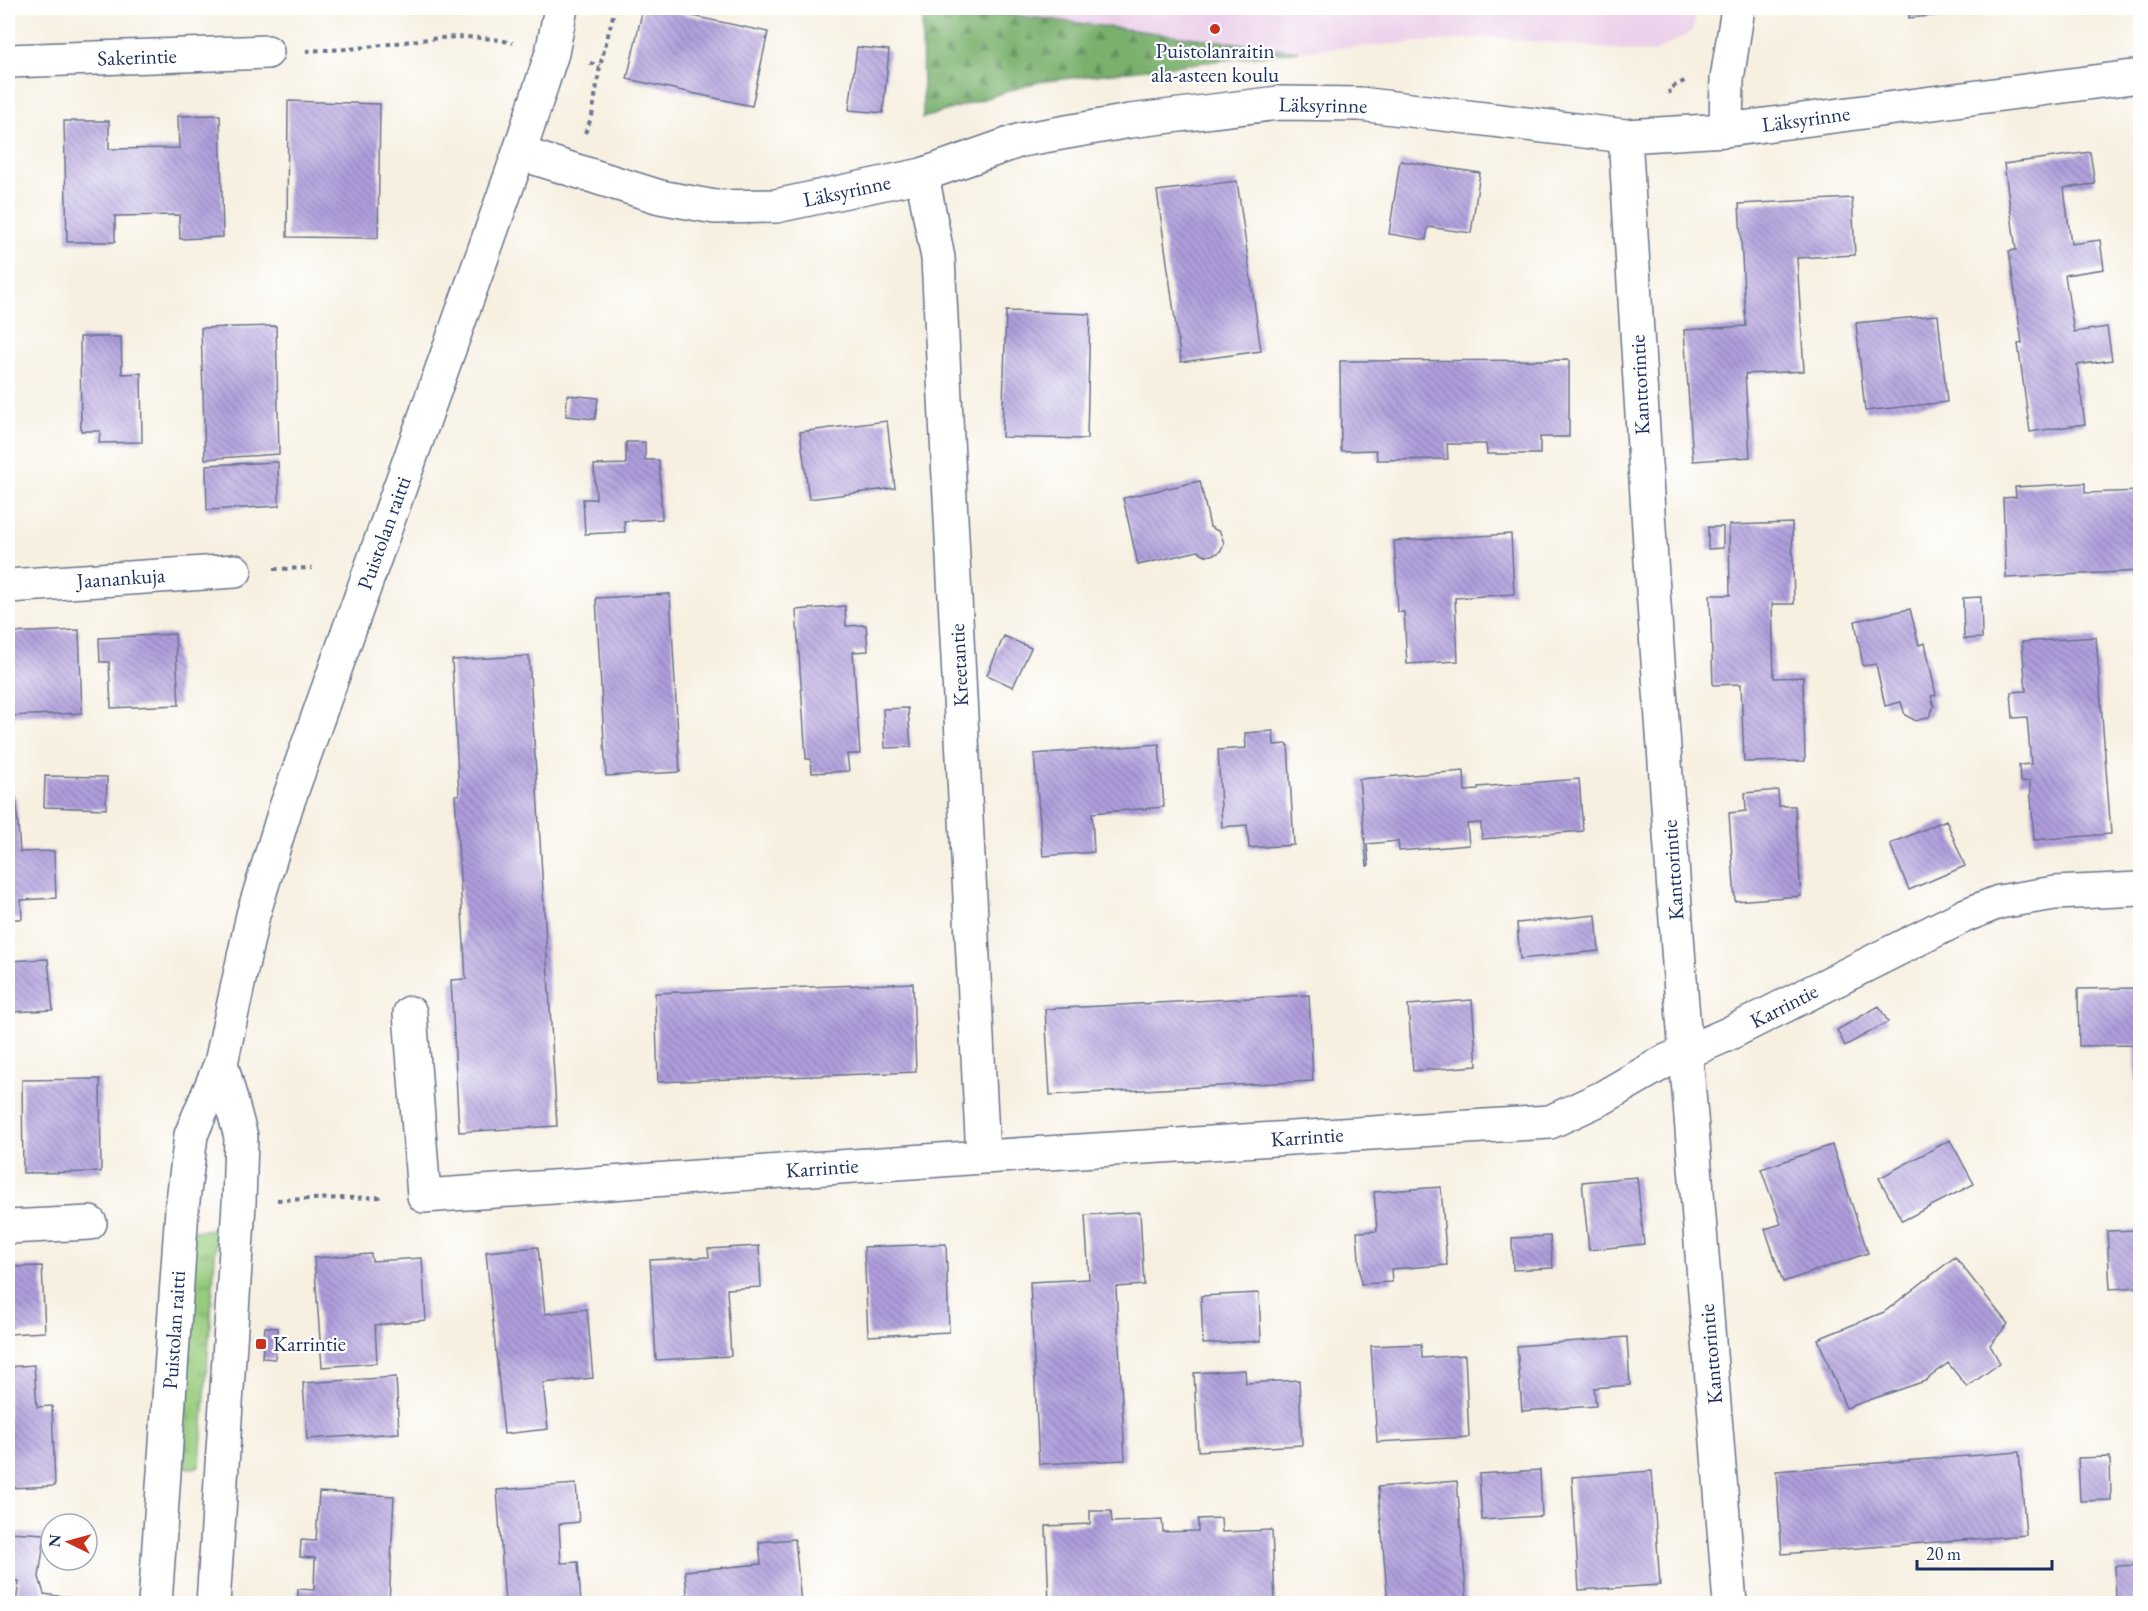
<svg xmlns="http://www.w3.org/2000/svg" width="2148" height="1611" viewBox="0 0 2148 1611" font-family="'EB Garamond',serif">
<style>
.built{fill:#ecd1ea}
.grass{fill:url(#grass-tufts);stroke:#597e6e;stroke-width:1.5}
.forest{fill:url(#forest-firs);stroke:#4a7065;stroke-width:1.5}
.building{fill:url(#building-back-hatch)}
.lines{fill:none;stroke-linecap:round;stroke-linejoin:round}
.minor-casing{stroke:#68738c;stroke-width:36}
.major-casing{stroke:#68738c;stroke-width:36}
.path{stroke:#68738c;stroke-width:4;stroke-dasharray:4.5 4.5;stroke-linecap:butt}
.minor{stroke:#fff;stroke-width:33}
.major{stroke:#fff;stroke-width:33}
.poi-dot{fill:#c8321e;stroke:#fff;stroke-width:2}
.labels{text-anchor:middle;stroke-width:4.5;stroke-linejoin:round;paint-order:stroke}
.poi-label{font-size:21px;fill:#1b2f5e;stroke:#fff}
.street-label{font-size:21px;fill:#1b2f5e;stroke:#fff}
</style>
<defs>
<pattern id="grass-tufts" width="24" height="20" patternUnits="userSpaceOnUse" patternTransform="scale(1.5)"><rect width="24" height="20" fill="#97cc7d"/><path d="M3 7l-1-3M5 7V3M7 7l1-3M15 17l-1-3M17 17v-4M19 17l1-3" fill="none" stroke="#7aa66a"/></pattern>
<pattern id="forest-firs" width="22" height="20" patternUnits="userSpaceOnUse" patternTransform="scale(1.5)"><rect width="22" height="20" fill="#79b06c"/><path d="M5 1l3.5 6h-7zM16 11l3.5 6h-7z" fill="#62905c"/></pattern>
<pattern id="building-back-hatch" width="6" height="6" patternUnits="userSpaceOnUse" patternTransform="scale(1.5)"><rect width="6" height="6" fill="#af9ddb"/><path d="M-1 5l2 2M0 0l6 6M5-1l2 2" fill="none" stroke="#8e80b5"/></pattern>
</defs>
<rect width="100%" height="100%" fill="#fff"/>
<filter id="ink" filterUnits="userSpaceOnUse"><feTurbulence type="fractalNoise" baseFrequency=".0167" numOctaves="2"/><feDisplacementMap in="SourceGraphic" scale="12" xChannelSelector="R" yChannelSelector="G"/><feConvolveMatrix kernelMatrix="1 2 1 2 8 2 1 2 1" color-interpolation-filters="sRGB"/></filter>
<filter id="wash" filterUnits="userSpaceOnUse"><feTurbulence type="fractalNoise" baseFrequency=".008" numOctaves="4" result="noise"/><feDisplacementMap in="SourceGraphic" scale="24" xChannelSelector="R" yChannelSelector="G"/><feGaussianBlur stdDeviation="1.35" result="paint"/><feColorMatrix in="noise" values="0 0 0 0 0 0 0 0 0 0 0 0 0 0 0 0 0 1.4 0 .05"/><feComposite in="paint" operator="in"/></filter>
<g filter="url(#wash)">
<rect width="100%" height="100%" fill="#f7f0e1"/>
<path class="built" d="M 959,8 L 1697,8 L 1693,31 L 1653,53 L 1490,37 L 1299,51 Z"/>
<path class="grass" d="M 217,1229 L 200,1464 L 198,1467 L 189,1468 L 184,1466 L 192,1231 Z"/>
<path class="forest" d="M 922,8 L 959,8 L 1299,51 L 1037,82 L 923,118 Z"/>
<g id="blocks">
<path class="building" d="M 643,8 L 655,8 L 768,32 L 752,106 L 627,79 Z
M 1909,8 L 1976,8 L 1976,12 L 1909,18 Z
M 857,47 L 889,50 L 883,113 L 849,110 Z
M 288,101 L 380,104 L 378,238 L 287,237 Z
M 220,115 L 223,237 L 180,239 L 179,215 L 115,216 L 115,242 L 67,242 L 64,121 L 109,121 L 109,149 L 179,148 L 178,116 Z
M 2090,152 L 2095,184 L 2064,188 L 2071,244 L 2100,240 L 2104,269 L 2065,275 L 2074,332 L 2107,327 L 2112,360 L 2077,365 L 2085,424 L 2030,432 L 2018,344 L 2022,343 L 2009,251 L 2016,250 L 2004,164 Z
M 1400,161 L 1480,173 L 1471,233 L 1428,227 L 1426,240 L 1389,234 Z
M 1237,181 L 1261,351 L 1181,362 L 1157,191 Z
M 1852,198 L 1855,255 L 1797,258 L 1804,371 L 1745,374 L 1750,457 L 1693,461 L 1684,330 L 1746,326 L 1739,204 Z
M 1006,311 L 1090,314 L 1087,439 L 1002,437 Z
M 1938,315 L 1947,402 L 1865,411 L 1856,323 Z
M 276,326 L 279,454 L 205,459 L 201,328 Z
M 80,337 L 121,337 L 122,374 L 141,373 L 142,442 L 99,443 L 100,431 L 81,431 Z
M 1569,360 L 1569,437 L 1540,437 L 1540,454 L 1487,454 L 1486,444 L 1447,444 L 1448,459 L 1377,460 L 1376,450 L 1341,451 L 1340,361 Z
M 567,395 L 598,398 L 595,419 L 566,416 Z
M 887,421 L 895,488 L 809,499 L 800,432 Z
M 626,442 L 645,442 L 645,460 L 659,460 L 662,519 L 624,521 L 625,532 L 585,534 L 583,499 L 596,499 L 594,465 L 626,464 Z
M 278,462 L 279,506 L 207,510 L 206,465 Z
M 1200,481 L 1210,527 L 1220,532 L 1224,543 L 1221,550 L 1218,553 L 1207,556 L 1198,551 L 1138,565 L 1123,498 Z
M 2085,483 L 2085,493 L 2140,491 L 2140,571 L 2006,578 L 2003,498 L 2016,497 L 2015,487 Z
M 1792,523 L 1794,604 L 1772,604 L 1774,678 L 1803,677 L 1805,761 L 1744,762 L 1741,684 L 1713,685 L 1710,595 L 1730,595 L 1729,525 Z
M 1708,527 L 1723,527 L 1723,548 L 1708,549 Z
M 1511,534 L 1514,594 L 1455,598 L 1458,661 L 1407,664 L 1404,612 L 1398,612 L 1394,541 Z
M 670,594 L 680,772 L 606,776 L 596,598 Z
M 1981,597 L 1982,638 L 1964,639 L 1963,598 Z
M 845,606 L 846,626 L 866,625 L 868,651 L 853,652 L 860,754 L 847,754 L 849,771 L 812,773 L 811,759 L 806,759 L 796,610 Z
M 1910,609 L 1919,645 L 1925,643 L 1936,695 L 1931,696 L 1934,706 L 1929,717 L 1916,721 L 1905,715 L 1901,702 L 1885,706 L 1876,664 L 1863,666 L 1855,621 Z
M 79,630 L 82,713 L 8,716 L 8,633 Z
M 175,634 L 179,705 L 111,708 L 109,662 L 100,662 L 99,638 Z
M 1004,636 L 1031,648 L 1013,687 L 987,675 Z
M 2096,637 L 2111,834 L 2034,840 L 2030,781 L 2020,782 L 2019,765 L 2031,764 L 2027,717 L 2013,718 L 2011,692 L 2026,691 L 2022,642 Z
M 529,656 L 557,1126 L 459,1132 L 451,980 L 466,979 L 455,795 L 459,795 L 452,660 Z
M 908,708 L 911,747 L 885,748 L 883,709 Z
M 1273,731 L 1274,745 L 1288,744 L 1294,845 L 1249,848 L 1247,825 L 1222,827 L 1218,750 L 1246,748 L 1245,733 Z
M 1159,744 L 1164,807 L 1092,813 L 1094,852 L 1043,856 L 1034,754 Z
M 1464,771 L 1465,791 L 1478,790 L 1478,787 L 1579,779 L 1583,831 L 1482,839 L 1481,823 L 1467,824 L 1469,845 L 1399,851 L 1398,841 L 1367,844 L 1369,865 L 1367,866 L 1359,779 Z
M 45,776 L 107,777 L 106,809 L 44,807 Z
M 1778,790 L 1779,806 L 1795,806 L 1801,896 L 1735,901 L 1729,813 L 1746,811 L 1745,793 Z
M 16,797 L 20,852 L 54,851 L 56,898 L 21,900 L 22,919 L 8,919 L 8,798 Z
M 1946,820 L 1965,866 L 1909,890 L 1890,844 Z
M 1596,915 L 1599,951 L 1520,959 L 1517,923 Z
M 48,959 L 53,1010 L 10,1012 L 8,961 Z
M 913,983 L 916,1072 L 658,1082 L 655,993 Z
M 2137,988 L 2137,1016 L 2140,1016 L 2140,1082 L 2136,1082 L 2135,1045 L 2079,1046 L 2078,989 Z
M 1309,995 L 1313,1081 L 1050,1095 L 1045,1009 Z
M 1472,1000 L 1477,1066 L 1413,1071 L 1408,1005 Z
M 1879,1006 L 1888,1022 L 1845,1046 L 1837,1030 Z
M 100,1079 L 101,1172 L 23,1173 L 22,1080 Z
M 1950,1140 L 1974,1184 L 1902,1221 L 1879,1178 Z
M 1832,1145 L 1868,1253 L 1783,1282 L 1765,1229 L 1781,1224 L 1761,1169 Z
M 1637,1177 L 1644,1244 L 1589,1250 L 1582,1182 Z
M 1441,1187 L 1447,1265 L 1391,1269 L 1392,1282 L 1361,1284 L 1357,1232 L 1377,1231 L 1374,1192 Z
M 1140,1212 L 1144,1285 L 1116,1287 L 1125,1460 L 1039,1464 L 1030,1282 L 1089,1279 L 1085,1215 Z
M 2140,1230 L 2140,1287 L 2110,1289 L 2107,1231 Z
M 1550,1236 L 1553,1268 L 1513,1270 L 1512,1238 Z
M 946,1244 L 949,1332 L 868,1336 L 864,1247 Z
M 759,1246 L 761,1287 L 727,1289 L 731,1356 L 656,1360 L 650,1260 L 709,1257 L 708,1249 Z
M 538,1247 L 545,1314 L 587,1309 L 593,1378 L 543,1383 L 548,1429 L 504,1434 L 486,1252 Z
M 371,1254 L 372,1261 L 422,1258 L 426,1320 L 375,1325 L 377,1363 L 322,1367 L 314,1258 Z
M 1955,1257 L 2008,1324 L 1990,1345 L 2000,1363 L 1967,1387 L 1948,1363 L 1925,1381 L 1846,1408 L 1818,1339 L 1884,1312 Z
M 42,1266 L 45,1332 L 8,1334 L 8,1267 Z
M 1259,1293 L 1261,1341 L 1203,1344 L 1201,1296 Z
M 265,1327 L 278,1328 L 275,1359 L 262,1358 Z
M 1627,1337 L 1630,1385 L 1594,1388 L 1596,1406 L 1522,1411 L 1517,1346 Z
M 1421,1344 L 1422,1358 L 1465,1355 L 1469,1437 L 1377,1442 L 1371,1346 Z
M 34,1365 L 37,1407 L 52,1406 L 55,1486 L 8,1488 L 8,1367 Z
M 1245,1370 L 1246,1383 L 1299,1380 L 1302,1445 L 1198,1451 L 1194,1373 Z
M 396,1377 L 399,1433 L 307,1439 L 303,1383 Z
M 2019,1452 L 2026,1535 L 1782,1554 L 1776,1471 Z
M 2110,1457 L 2111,1500 L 2080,1501 L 2078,1458 Z
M 1540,1470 L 1542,1516 L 1482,1520 L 1479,1474 Z
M 1652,1471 L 1660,1585 L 1579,1590 L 1572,1477 Z
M 1457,1481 L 1467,1604 L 1388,1604 L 1378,1487 Z
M 576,1484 L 579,1522 L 559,1524 L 561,1563 L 578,1562 L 581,1604 L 505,1604 L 497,1490 Z
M 319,1492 L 394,1496 L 389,1604 L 298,1604 L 298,1589 L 314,1590 L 315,1558 L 300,1557 L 301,1540 L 316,1541 Z
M 1090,1511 L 1111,1511 L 1112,1522 L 1162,1520 L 1163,1532 L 1198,1531 L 1198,1519 L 1221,1518 L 1222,1532 L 1272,1530 L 1275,1604 L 1049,1604 L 1046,1526 L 1090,1524 Z
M 8,1532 L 45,1534 L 39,1577 L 44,1594 L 78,1599 L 77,1604 L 16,1604 L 19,1581 L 8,1580 Z
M 795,1539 L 801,1604 L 688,1604 L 685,1571 L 761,1564 L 759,1542 Z
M 2140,1565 L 2140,1604 L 2116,1604 L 2115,1566 Z
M 2020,1598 L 2020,1604 L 1954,1604 L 1954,1602 Z"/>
</g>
</g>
<g filter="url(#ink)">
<use href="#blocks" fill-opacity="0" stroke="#68738c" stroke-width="1.5"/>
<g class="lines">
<g class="minor-casing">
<path id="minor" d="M 8,61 L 267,52
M 1726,130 L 1727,79 L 1738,8
M 1625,136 L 1651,561 L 1681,992 L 1730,1604
M 519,153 L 660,197 L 715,207 L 776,206 L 922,175 L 1021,140 L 1130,121 L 1279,103 L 1360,104 L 1625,136 L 1726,130 L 2140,76
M 922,175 L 938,258 L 983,1157
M 8,586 L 235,571
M 410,1013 L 424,1196 L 983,1157 L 1550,1122 L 1602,1098 L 1664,1062 L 1726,1035 L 1966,915 L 1999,902 L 2055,893 L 2140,889
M 8,1227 L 90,1223"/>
</g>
<g class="major-casing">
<path id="major" d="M 155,1604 L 182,1209 L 191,1135 L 221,1063 L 253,915 L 286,807 L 519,153 L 552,53 L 561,8
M 213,1604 L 239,1204 L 241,1137 L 221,1063"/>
</g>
<path class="path" d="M 306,51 C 320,50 334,50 348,49 C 403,44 459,29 513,43
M 590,63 L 600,66
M 1670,94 L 1669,89 L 1688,79
M 585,133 L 592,116 L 600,66 L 615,8
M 274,569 L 312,568
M 277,1200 L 384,1197"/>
<use href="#minor" class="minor"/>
<use href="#major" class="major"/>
</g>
</g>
<g class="poi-dot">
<circle cx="1215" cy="29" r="6"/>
<rect x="255" y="1338" width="12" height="12" rx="3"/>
</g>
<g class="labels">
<g class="poi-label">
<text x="1215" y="58">Puistolanraitin<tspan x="1215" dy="24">ala-asteen koulu</tspan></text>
<text x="273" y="1351" text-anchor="start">Karrintie</text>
</g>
<g class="street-label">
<text transform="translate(137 57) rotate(-2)" y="7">Sakerintie</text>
<text transform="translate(1323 105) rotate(1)" y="7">Läksyrinne</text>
<text transform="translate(1806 119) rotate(-8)" y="7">Läksyrinne</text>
<text transform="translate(847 191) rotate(-12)" y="7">Läksyrinne</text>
<text transform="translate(1640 385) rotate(-93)" y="7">Kanttorintie</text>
<text transform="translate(384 533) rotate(-70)" y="7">Puistolan raitti</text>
<text transform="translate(121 578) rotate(-4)" y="7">Jaanankuja</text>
<text transform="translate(959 665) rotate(-93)" y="7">Kreetantie</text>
<text transform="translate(1673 870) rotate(-94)" y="7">Kanttorintie</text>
<text transform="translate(1784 1006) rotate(-27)" y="7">Karrintie</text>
<text transform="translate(1307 1137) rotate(-4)" y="7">Karrintie</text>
<text transform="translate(822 1168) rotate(-4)" y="7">Karrintie</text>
<text transform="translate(174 1330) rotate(-86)" y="7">Puistolan raitti</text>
<text transform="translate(1711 1354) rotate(-95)" y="7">Kanttorintie</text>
</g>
</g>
<rect width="2148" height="1611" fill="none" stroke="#fff" stroke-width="30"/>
<g transform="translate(69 1542) rotate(275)"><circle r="28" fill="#ffffff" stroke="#a4acbf" stroke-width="1.5"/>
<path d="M0-4.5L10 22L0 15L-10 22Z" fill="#c8321e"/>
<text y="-9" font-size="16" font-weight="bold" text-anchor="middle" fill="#1b2f5e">N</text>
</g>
<path d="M1917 1560v9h135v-9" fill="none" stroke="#1b2f5e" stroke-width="3"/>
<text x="1926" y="1560" font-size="18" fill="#1b2f5e" stroke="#ffffff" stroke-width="4.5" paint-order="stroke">20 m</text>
</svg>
